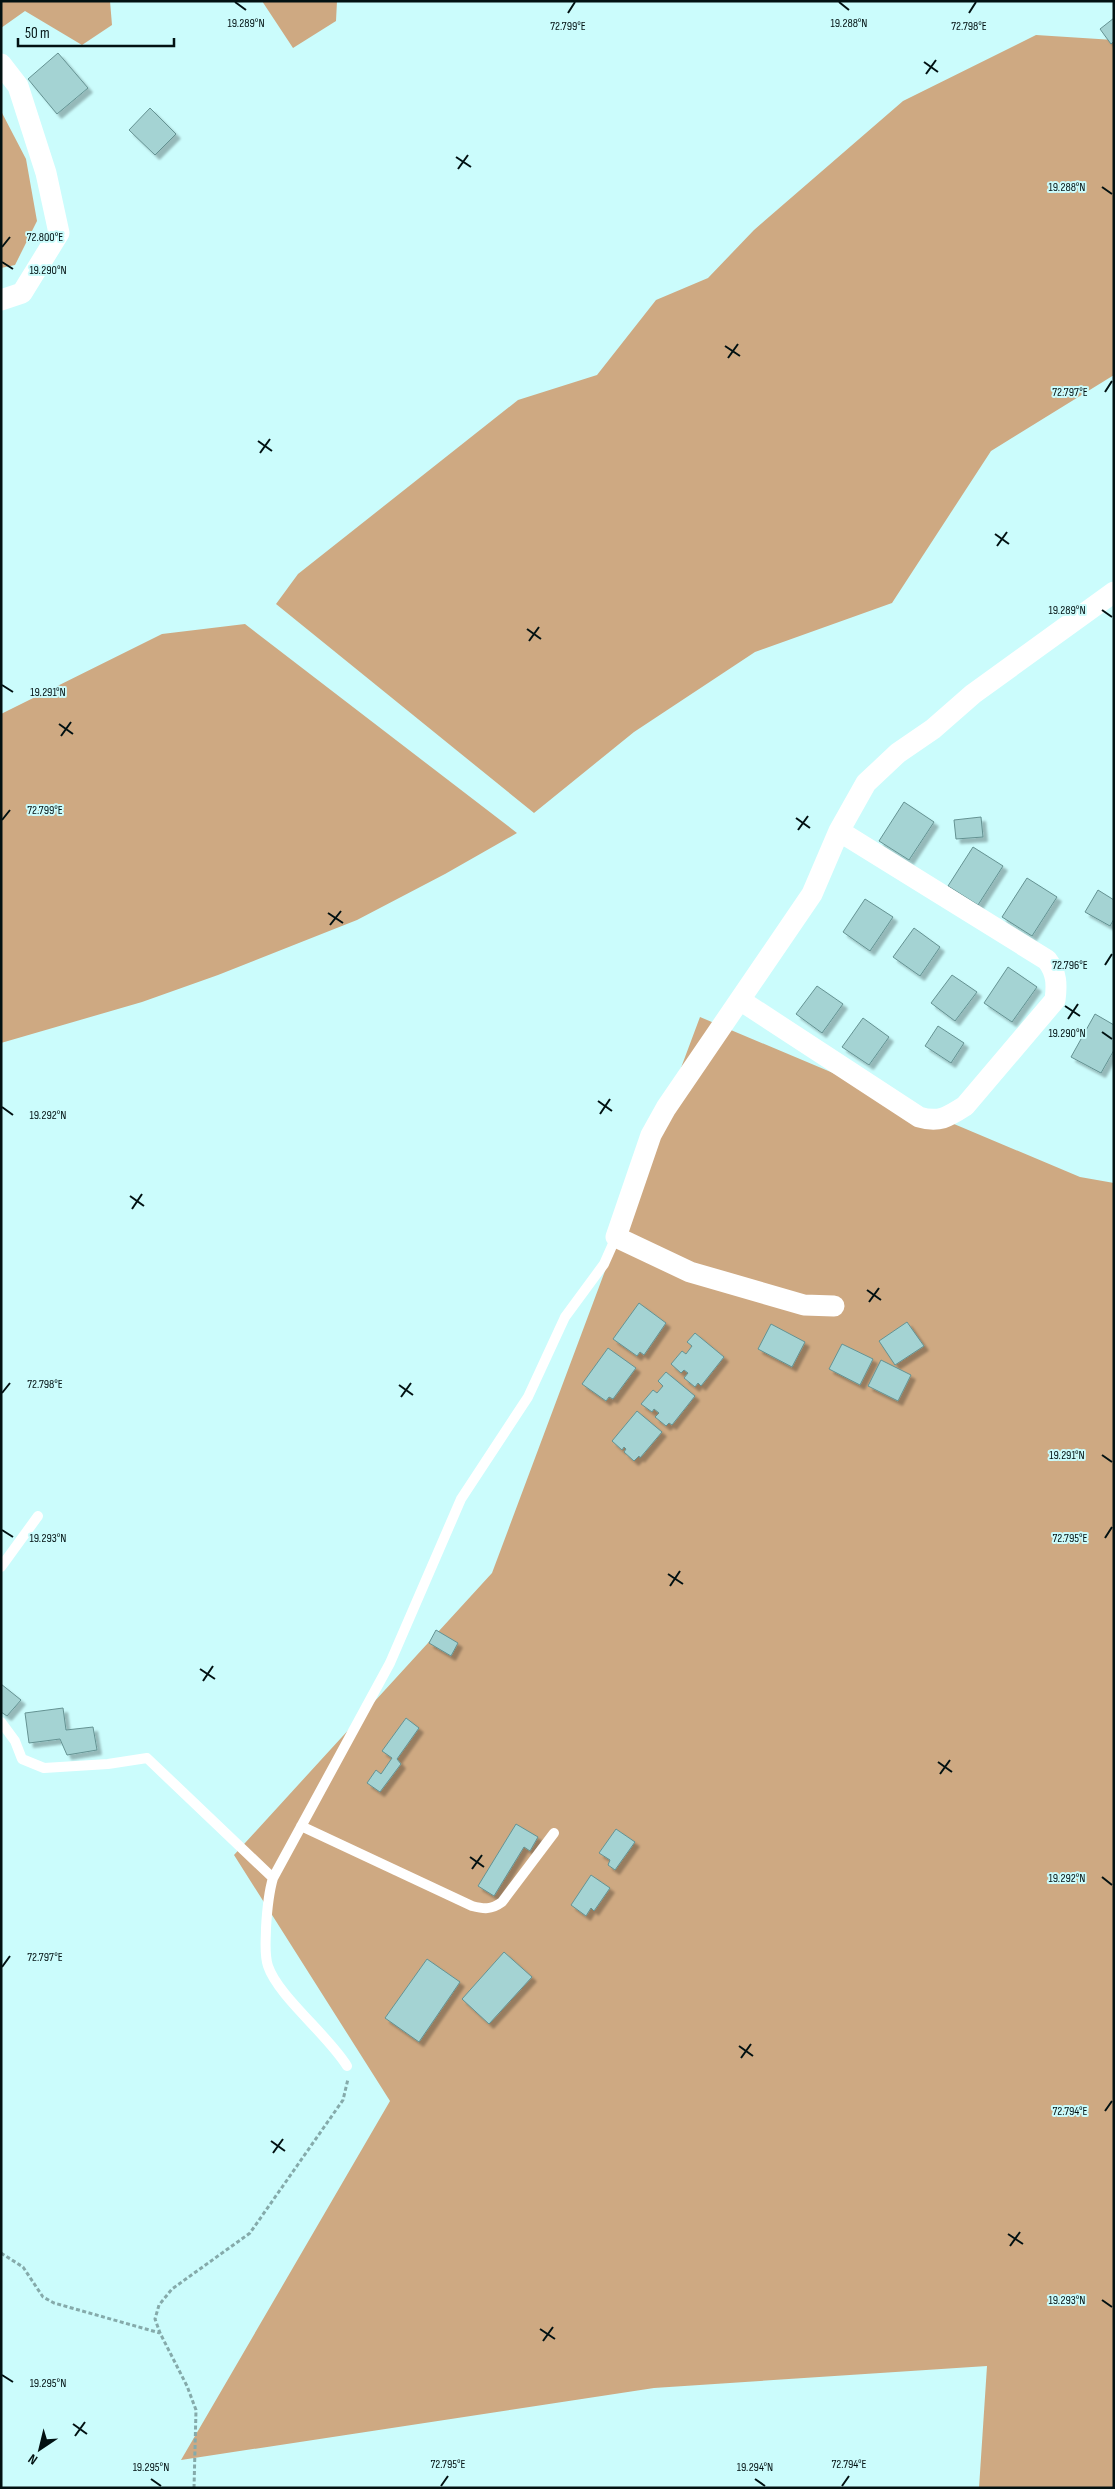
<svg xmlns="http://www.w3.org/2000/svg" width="1115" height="2489" viewBox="0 0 1115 2489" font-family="'Sofia Sans Condensed',sans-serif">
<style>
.forest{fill:#cea982}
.building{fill:#a4d3d3;stroke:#649292;filter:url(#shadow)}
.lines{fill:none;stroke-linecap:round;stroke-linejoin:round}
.path{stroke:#85aaaa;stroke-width:3;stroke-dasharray:4 2.5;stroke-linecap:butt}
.lane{stroke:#fff;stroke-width:10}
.street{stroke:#fff;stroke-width:21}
.ticks{fill:none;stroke:#021112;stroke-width:2}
.ticks-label{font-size:12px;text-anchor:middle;fill:#021112;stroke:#cbfcfc;stroke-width:4;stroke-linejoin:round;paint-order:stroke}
</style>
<defs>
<filter id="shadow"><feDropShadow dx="4.5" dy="4.5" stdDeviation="1" flood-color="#0004"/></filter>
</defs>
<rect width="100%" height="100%" fill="#cbfcfc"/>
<path class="forest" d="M 1,1 L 110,1 L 112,25 L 82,45 L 25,11 L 1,28 Z
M 262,1 L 337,1 L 336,21 L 293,48 Z
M 1036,35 L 1114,40 L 1114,375 L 991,451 L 892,603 L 755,652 L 634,732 L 534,813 L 276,604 L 298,574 L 518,400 L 597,375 L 656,300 L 708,278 L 754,230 L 903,101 Z
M 1,111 L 26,159 L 37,221 L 15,265 L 1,268 Z
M 245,624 L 517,833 L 445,874 L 357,920 L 218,975 L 142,1002 L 1,1043 L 1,714 L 162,634 Z
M 700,1017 L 1080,1177 L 1114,1183 L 1114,2488 L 979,2488 L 987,2366 L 654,2388 L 181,2460 L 390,2101 L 234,1855 L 492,1573 Z"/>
<path class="building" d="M 1114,18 L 1114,41 L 1111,44 L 1100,29 Z
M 58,53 L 88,88 L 57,114 L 28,79 Z
M 150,108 L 176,134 L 155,155 L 129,130 Z
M 904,802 L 934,822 L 909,860 L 879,841 Z
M 981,817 L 983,837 L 956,839 L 954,820 Z
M 973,847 L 1003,866 L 978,905 L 948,886 Z
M 1027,878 L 1057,897 L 1032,936 L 1002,917 Z
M 1098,890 L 1114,900 L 1114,919 L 1110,926 L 1085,912 Z
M 865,899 L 893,917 L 870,951 L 843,932 Z
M 914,928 L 940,947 L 920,976 L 893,957 Z
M 1008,967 L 1037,987 L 1012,1022 L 984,1003 Z
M 952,975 L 977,992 L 955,1021 L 931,1003 Z
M 817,986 L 843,1004 L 822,1033 L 796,1014 Z
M 1095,1014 L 1114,1025 L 1114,1050 L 1101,1073 L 1071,1057 Z
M 863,1018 L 889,1037 L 869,1065 L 842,1047 Z
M 938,1026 L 964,1043 L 951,1063 L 925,1046 Z
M 639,1303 L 666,1323 L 644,1355 L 640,1352 L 637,1356 L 613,1339 Z
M 907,1322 L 924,1346 L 895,1365 L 879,1341 Z
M 771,1324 L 805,1342 L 792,1367 L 758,1349 Z
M 695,1333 L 724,1357 L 701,1386 L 698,1383 L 695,1387 L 684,1378 L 688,1373 L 684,1370 L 681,1373 L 671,1364 L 682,1351 L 686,1354 L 692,1346 L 687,1342 Z
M 842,1344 L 873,1359 L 860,1385 L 829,1369 Z
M 608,1348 L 636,1368 L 613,1399 L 609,1397 L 606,1401 L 582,1384 Z
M 881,1360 L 911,1375 L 898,1401 L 868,1386 Z
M 666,1372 L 695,1396 L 672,1425 L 669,1423 L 666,1426 L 655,1417 L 659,1413 L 654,1409 L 652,1412 L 641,1404 L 653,1390 L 657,1393 L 663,1386 L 658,1381 Z
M 637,1411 L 662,1432 L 640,1458 L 639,1456 L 634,1461 L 624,1452 L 626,1449 L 624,1447 L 622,1450 L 612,1441 Z
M 436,1630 L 458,1643 L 451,1656 L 429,1643 Z
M 1,1684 L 21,1700 L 7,1716 L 1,1712 Z
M 63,1708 L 66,1730 L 93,1727 L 97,1750 L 67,1755 L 60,1739 L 29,1743 L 25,1713 Z
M 406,1718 L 419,1728 L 397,1759 L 401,1764 L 380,1792 L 367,1783 L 376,1770 L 381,1774 L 392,1758 L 382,1751 Z
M 516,1824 L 538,1837 L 530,1851 L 524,1847 L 494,1896 L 478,1886 Z
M 616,1829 L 635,1842 L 615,1870 L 608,1865 L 610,1860 L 599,1853 Z
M 591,1875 L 610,1888 L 594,1911 L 591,1908 L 586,1916 L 571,1905 Z
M 504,1952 L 532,1977 L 489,2024 L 462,1999 Z
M 427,1959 L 460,1982 L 419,2042 L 385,2018 Z"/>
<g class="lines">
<path class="path" d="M 1,2253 L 23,2267 L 43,2297 L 54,2303 L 160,2333
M 194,2488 L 196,2410 L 187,2386 L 160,2333 L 155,2319 L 159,2305 L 172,2289 L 250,2233 L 343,2100 L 348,2079"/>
<path class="lane" d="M 1,1567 L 38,1516
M 1,1722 L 15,1741 L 22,1759 L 44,1768 L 108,1764 L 147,1758 L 273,1878
M 301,1826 L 472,1906 C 484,1909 491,1910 502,1902 L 554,1833
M 347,2066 C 328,2035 278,1996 268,1966 C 264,1954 266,1940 266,1928 C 267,1910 268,1895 273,1878 L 390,1663 L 461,1499 L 528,1397 L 565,1317 L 604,1264 L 616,1237"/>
<path class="street" d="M 1,64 L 18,86 L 46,173 L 59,233 L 22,293 L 1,300
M 740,1000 L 919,1117 C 939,1123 948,1117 965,1106 L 1055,1000 C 1057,985 1057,973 1047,960 L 839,831
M 834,1306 L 804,1305 L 690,1272 L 616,1237 L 651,1135 L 666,1108 L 812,894 L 839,831 L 866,783 L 898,753 L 933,729 L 973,694 L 1114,592"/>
</g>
<path class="ticks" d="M 235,2 L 246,10M 839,2 L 849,10M 568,13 L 575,2M 969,13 L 976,2M 924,62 L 938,72M 926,74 L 936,60M 456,157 L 471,167M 458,169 L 468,155M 1102,187 L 1112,194M 2,247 L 10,237M 2,262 L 13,269M 725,346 L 740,356M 728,358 L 738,344M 1105,392 L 1112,381M 258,441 L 272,451M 260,453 L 270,439M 995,534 L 1009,544M 997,546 L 1007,532M 1102,610 L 1112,617M 527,629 L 541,639M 529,641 L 539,627M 2,685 L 13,692M 59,724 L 73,734M 61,736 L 71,722M 796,818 L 810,828M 2,820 L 10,810M 798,830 L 808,816M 328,913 L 343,923M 330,925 L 341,911M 1105,965 L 1112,954M 1065,1006 L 1080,1016M 1068,1019 L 1078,1004M 1102,1032 L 1112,1039M 598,1101 L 612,1111M 2,1107 L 13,1115M 600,1114 L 610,1099M 130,1196 L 144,1206M 132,1209 L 142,1194M 867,1290 L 881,1300M 869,1302 L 879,1288M 399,1385 L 413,1395M 2,1393 L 10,1383M 401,1397 L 411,1383M 1102,1455 L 1112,1462M 2,1530 L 13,1537M 1105,1538 L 1112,1527M 668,1574 L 683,1584M 670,1586 L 680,1571M 200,1669 L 215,1679M 203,1681 L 213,1666M 938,1762 L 952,1772M 940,1774 L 950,1760M 470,1857 L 484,1867M 472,1869 L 482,1855M 1102,1877 L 1112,1885M 2,1967 L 10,1956M 739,2046 L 753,2056M 741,2058 L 751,2044M 1105,2111 L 1112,2101M 271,2141 L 285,2151M 273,2153 L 283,2139M 1008,2234 L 1023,2244M 1010,2246 L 1020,2232M 1102,2300 L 1112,2307M 540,2329 L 555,2339M 543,2341 L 553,2327M 2,2375 L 13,2382M 73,2424 L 87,2434M 75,2436 L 85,2422M 151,2479 L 161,2486M 755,2479 L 765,2486M 441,2486 L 448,2476M 842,2486 L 849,2476"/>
<g class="ticks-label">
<text x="246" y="27">19.289°N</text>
<text x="849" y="27">19.288°N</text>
<text x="568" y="30">72.799°E</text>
<text x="969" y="30">72.798°E</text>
<text x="1067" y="191">19.288°N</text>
<text x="45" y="241">72.800°E</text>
<text x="48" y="274">19.290°N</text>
<text x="1070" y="396">72.797°E</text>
<text x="1067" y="614">19.289°N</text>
<text x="48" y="696">19.291°N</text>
<text x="45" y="814">72.799°E</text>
<text x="1070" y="969">72.796°E</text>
<text x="1067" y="1037">19.290°N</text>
<text x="48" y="1119">19.292°N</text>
<text x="45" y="1388">72.798°E</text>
<text x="1067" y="1459">19.291°N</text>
<text x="48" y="1542">19.293°N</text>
<text x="1070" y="1542">72.795°E</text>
<text x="1067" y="1882">19.292°N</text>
<text x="45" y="1961">72.797°E</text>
<text x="1070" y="2115">72.794°E</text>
<text x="1067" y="2304">19.293°N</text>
<text x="48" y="2387">19.295°N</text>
<text x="448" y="2468">72.795°E</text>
<text x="849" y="2468">72.794°E</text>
<text x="151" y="2471">19.295°N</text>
<text x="755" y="2471">19.294°N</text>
</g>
<rect width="1115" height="2489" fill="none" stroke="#021112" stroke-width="5"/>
<g transform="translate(40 2449) rotate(215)" stroke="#cbfcfc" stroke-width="4" paint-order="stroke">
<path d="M0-4L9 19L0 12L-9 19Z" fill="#021112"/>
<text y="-8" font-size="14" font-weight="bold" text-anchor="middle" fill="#021112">N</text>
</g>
<path d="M18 38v8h156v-8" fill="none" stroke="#021112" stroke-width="2.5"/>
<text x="25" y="38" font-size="15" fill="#021112" stroke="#cbfcfc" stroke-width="4" paint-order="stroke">50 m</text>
</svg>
